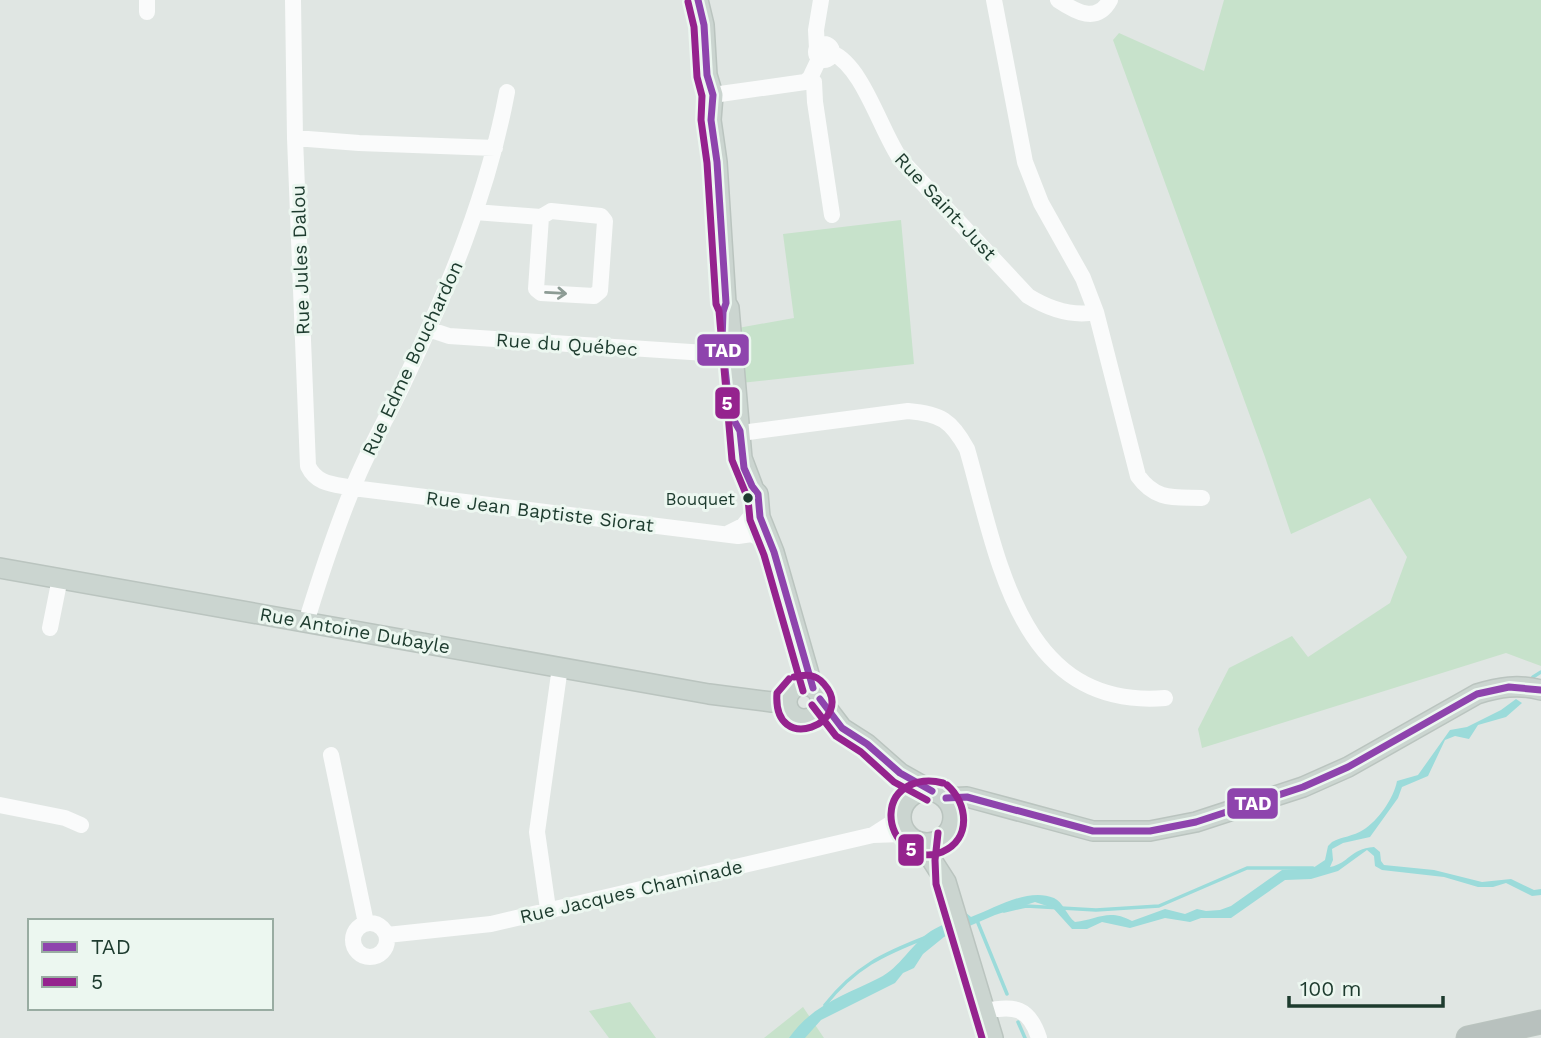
<svg xmlns="http://www.w3.org/2000/svg" width="1541" height="1038" viewBox="0 0 1541 1038" font-family="'Work Sans',sans-serif">
<style>
.green{fill:#c7e2cb}
.water{fill:#9bdbda}
.lines{fill:none;stroke-linecap:round;stroke-linejoin:round}
.stream{stroke:#9bdbda;stroke-width:3.5}
.major-casing{stroke:#bac4bf;stroke-width:22}
.highway-casing{stroke:#bac4bf;stroke-width:25}
.minor{stroke:#fafbfb;stroke-width:16}
.major{stroke:#cbd5d0;stroke-width:19}
.highway{stroke:#b8c1be;stroke-width:23}
.bus-1-casing{stroke:#ecf7f0;stroke-width:12}
.bus-2-casing{stroke:#ecf7f0;stroke-width:12}
.bus-1{stroke:#8e44ad;stroke-width:7}
.bus-2{stroke:#95238e;stroke-width:7}
.oneway{stroke:#8c9b94}
.bus-dot{fill:#1d3b2e;stroke:#ecf7f0;stroke-width:2.5}
.labels{text-anchor:middle;stroke-width:6;stroke-linejoin:round;paint-order:stroke}
.bus-label{font-size:17px;fill:#1d3b2e;stroke:#ecf7f0;text-anchor:end}
.street-label{font-size:19px;fill:#1d3b2e;stroke:#ecf7f0}
.line-badge{stroke:#ecf7f0;stroke-width:2.5}
.badge-label{font-size:19px;text-anchor:middle;font-weight:bold;fill:#fff}
</style>
<rect width="100%" height="100%" fill="#e0e6e3"/>
<path class="green" d="M 1224,0 L 1541,0 L 1541,666 L 1506,653 L 1202,748 L 1198,729 L 1229,668 L 1292,636 L 1308,657 L 1390,603 L 1407,557 L 1370,498 L 1291,534 L 1265,457 L 1113,40 L 1119,33 L 1204,71 Z
M 901,220 L 914,364 L 741,383 L 738,328 L 794,318 L 783,234 Z
M 630,1002 L 656,1038 L 609,1038 L 589,1011 Z
M 803,1007 L 824,1038 L 764,1038 Z"/>
<path class="water" d="M 1516,699 L 1522,703 L 1506,717 L 1478,725 L 1469,739 L 1455,736 L 1445,740 L 1428,776 L 1402,787 L 1398,798 L 1370,837 L 1343,843 L 1332,849 L 1333,860 L 1330,867 C 1350,863 1349,849 1374,847 L 1380,852 L 1381,861 L 1384,865 L 1434,870 L 1482,882 L 1511,879 L 1534,890 L 1541,889 L 1541,895 L 1532,896 L 1506,883 L 1493,887 L 1478,887 L 1444,877 L 1382,870 L 1375,866 L 1374,856 L 1367,850 L 1338,871 L 1311,879 L 1285,880 L 1231,918 L 1201,918 L 1190,922 L 1165,918 L 1130,928 L 1102,922 L 1087,929 L 1072,929 L 1053,908 L 1035,902 L 995,915 L 944,937 L 923,954 L 914,968 L 903,973 L 895,983 L 821,1020 L 805,1038 L 789,1038 C 812,1005 845,995 879,978 C 900,968 912,943 931,931 C 943,924 954,921 965,912 L 971,917 C 996,908 1028,887 1054,898 C 1063,902 1067,916 1075,922 C 1097,920 1108,908 1132,921 L 1165,909 L 1185,914 L 1197,909 L 1206,911 L 1220,910 L 1231,906 L 1282,870 L 1313,868 L 1325,860 L 1328,846 L 1332,842 C 1341,837 1354,836 1363,830 C 1378,821 1394,798 1397,781 L 1418,775 L 1450,730 L 1467,727 L 1501,710 Z"/>
<g class="lines">
<path class="stream" d="M 1533,677 L 1541,672
M 1004,911 L 1026,906 L 1096,910 L 1159,906 L 1247,868 L 1313,868
M 976,918 L 1007,994
M 825,1005 C 855,967 883,954 927,937
M 1018,1022 L 1025,1038"/>
<g class="major-casing">
<path id="major" d="M 698,0 L 704,25 L 707,75 L 713,95 L 711,120 L 717,162 L 726,303 L 729,308 L 742,458 L 754,490 L 758,494 L 760,517 L 774,552 L 813,688
M 0,568 L 709,694 L 772,702 L 787,696
M787 702a17 17 0 1 1 34 0a17 17 0 1 1-34 0Z
M 820,699 L 842,728 L 867,744 L 900,773 L 932,791
M901 817a26 26 0 1 1 52 0a26 26 0 1 1-52 0Z
M 946,798 L 967,797 L 1093,831 L 1150,831 L 1196,822 L 1303,787 L 1348,767 L 1477,694 C 1499,687 1519,684 1541,690
M 921,843 L 946,882 L 993,1038"/>
</g>
<g class="highway-casing">
<path id="highway" d="M 1468,1038 L 1541,1022"/>
</g>
<path class="minor" d="M 147,0 L 147,12
M 293,0 L 295,138 L 308,466 C 317,485 334,484 353,488 L 738,536 L 752,534 L 761,539
M 994,0 L 1025,162 L 1041,203 L 1083,278 L 1096,312 L 1138,476 C 1156,501 1174,497 1202,498
M 1058,0 C 1076,12 1097,24 1110,0
M816 52a8 8 0 1 1 16 0a8 8 0 1 1-16 0Z
M 817,49 L 816,30 L 821,0
M 832,53 C 863,66 881,132 901,160 L 1028,296 C 1049,309 1071,317 1096,312
M 810,78 L 814,82 L 815,102 L 832,215
M 713,95 L 805,82 L 810,78 L 819,59
M 295,138 L 359,143 L 495,148
M 475,212 L 541,217 L 551,211 L 601,216 L 605,221 L 600,291 L 594,296 L 541,293 L 536,289 L 541,217
M 428,329 L 449,336 L 706,353 L 724,361 L 733,361
M 741,433 L 908,411 C 941,414 951,420 967,449 C 998,556 1018,710 1165,698
M 727,534 L 743,526 L 752,515
M 309,622 L 309,613 C 323,568 338,522 357,478 C 371,445 389,414 404,382 C 448,289 488,194 507,92
M 50,628 L 60,578
M 331,755 L 366,923
M 0,805 L 65,818 L 81,825
M 873,835 L 901,817
M 548,909 L 537,832 L 560,667
M353 940a17 17 0 1 1 34 0a17 17 0 1 1-34 0Z
M 387,935 L 491,924 L 873,835 L 902,834 L 915,840
M 985,1011 C 1014,1005 1029,1007 1039,1038"/>
<use href="#major" class="major"/>
<use href="#highway" class="highway"/>
<g class="bus-1-casing">
<path id="bus-1" d="M 698,0 L 704,25 L 707,75 L 713,95 L 711,120 L 717,162 L 726,303 L 723,312 L 722,341 L 729,405 L 731,415 L 740,431 L 744,468 L 752,486 L 758,494 L 760,517 L 774,552 L 813,688
M 820,699 L 842,728 L 867,744 L 900,773 L 932,791
M 946,798 L 967,797 L 1093,831 L 1150,831 L 1196,822 L 1303,787 L 1348,767 L 1477,694 L 1509,687 L 1541,690"/>
</g>
<g class="bus-2-casing">
<path id="bus-2" d="M 688,2 L 694,27 L 697,77 L 702,96 L 701,120 L 707,163 L 716,304 L 719,311 L 732,460 L 748,499 L 750,520 L 764,555 L 803,691
M 789,679 L 777,693 C 772,758 858,722 824,684 C 816,674 806,674 794,677
M 812,705 L 836,736 L 861,752 L 894,782 L 927,800
M 943,783 C 920,777 892,786 891,814 C 890,840 916,863 942,852 C 972,839 968,803 947,785
M 938,833 L 935,860 L 936,884 L 982,1038"/>
</g>
<use href="#bus-1" class="bus-1"/>
<use href="#bus-2" class="bus-2"/>
</g>
<defs><path id="oneway-shaft" d="M-6 0H5M1.5-3L5.5 0L1.5 3" fill="none" stroke-width="1.6" stroke-linecap="round" stroke-linejoin="round" transform="scale(1.75)"/></defs>
<use class="oneway" href="#oneway-shaft" transform="translate(556 293) rotate(3)"/>
<circle class="bus-dot" cx="748" cy="498" r="6"/>
<g class="labels">
<g class="bus-label">
<text x="735" y="505">Bouquet</text>
</g>
<g class="street-label">
<text transform="translate(946 206) rotate(47)" y="7">Rue Saint-Just</text>
<text transform="translate(300 260) rotate(-92)" y="7">Rue Jules Dalou</text>
<text transform="translate(567 344) rotate(4)" y="7">Rue du Québec</text>
<text transform="translate(412 358) rotate(-65)" y="7">Rue Edme Bouchardon</text>
<text transform="translate(540 511) rotate(7)" y="7">Rue Jean Baptiste Siorat</text>
<text transform="translate(355 630) rotate(10)" y="7">Rue Antoine Dubayle</text>
<text transform="translate(631 891) rotate(-13)" y="7">Rue Jacques Chaminade</text>
</g>
</g>
<g class="line-badge">
<rect x="696" y="333" width="54" height="34" rx="7" fill="#8e44ad"/>
<rect x="714" y="386" width="27" height="34" rx="7" fill="#95238e"/>
<rect x="1226" y="787" width="53" height="33" rx="7" fill="#8e44ad"/>
<rect x="897" y="833" width="28" height="34" rx="7" fill="#95238e"/>
</g>
<g class="badge-label">
<text x="723" y="357">TAD</text>
<text x="727" y="410">5</text>
<text x="1253" y="810">TAD</text>
<text x="911" y="856">5</text>
</g>
<rect x="28" y="919" width="245" height="91" fill="#ecf7f0" stroke="#99aca2" stroke-width="2"/>
<rect x="42" y="942" width="35" height="10" fill="#8e44ad" stroke="#99aca2" stroke-width="2"/>
<text x="91" y="954" font-size="21" fill="#1d3b2e">TAD</text>
<rect x="42" y="977" width="35" height="10" fill="#95238e" stroke="#99aca2" stroke-width="2"/>
<text x="91" y="989" font-size="21" fill="#1d3b2e">5</text>
<path d="M1289 996v10h154v-10" fill="none" stroke="#1d3b2e" stroke-width="3.5"/>
<text x="1300" y="996" font-size="21" fill="#1d3b2e" stroke="#ecf7f0" stroke-width="5" paint-order="stroke">100 m</text>
</svg>
